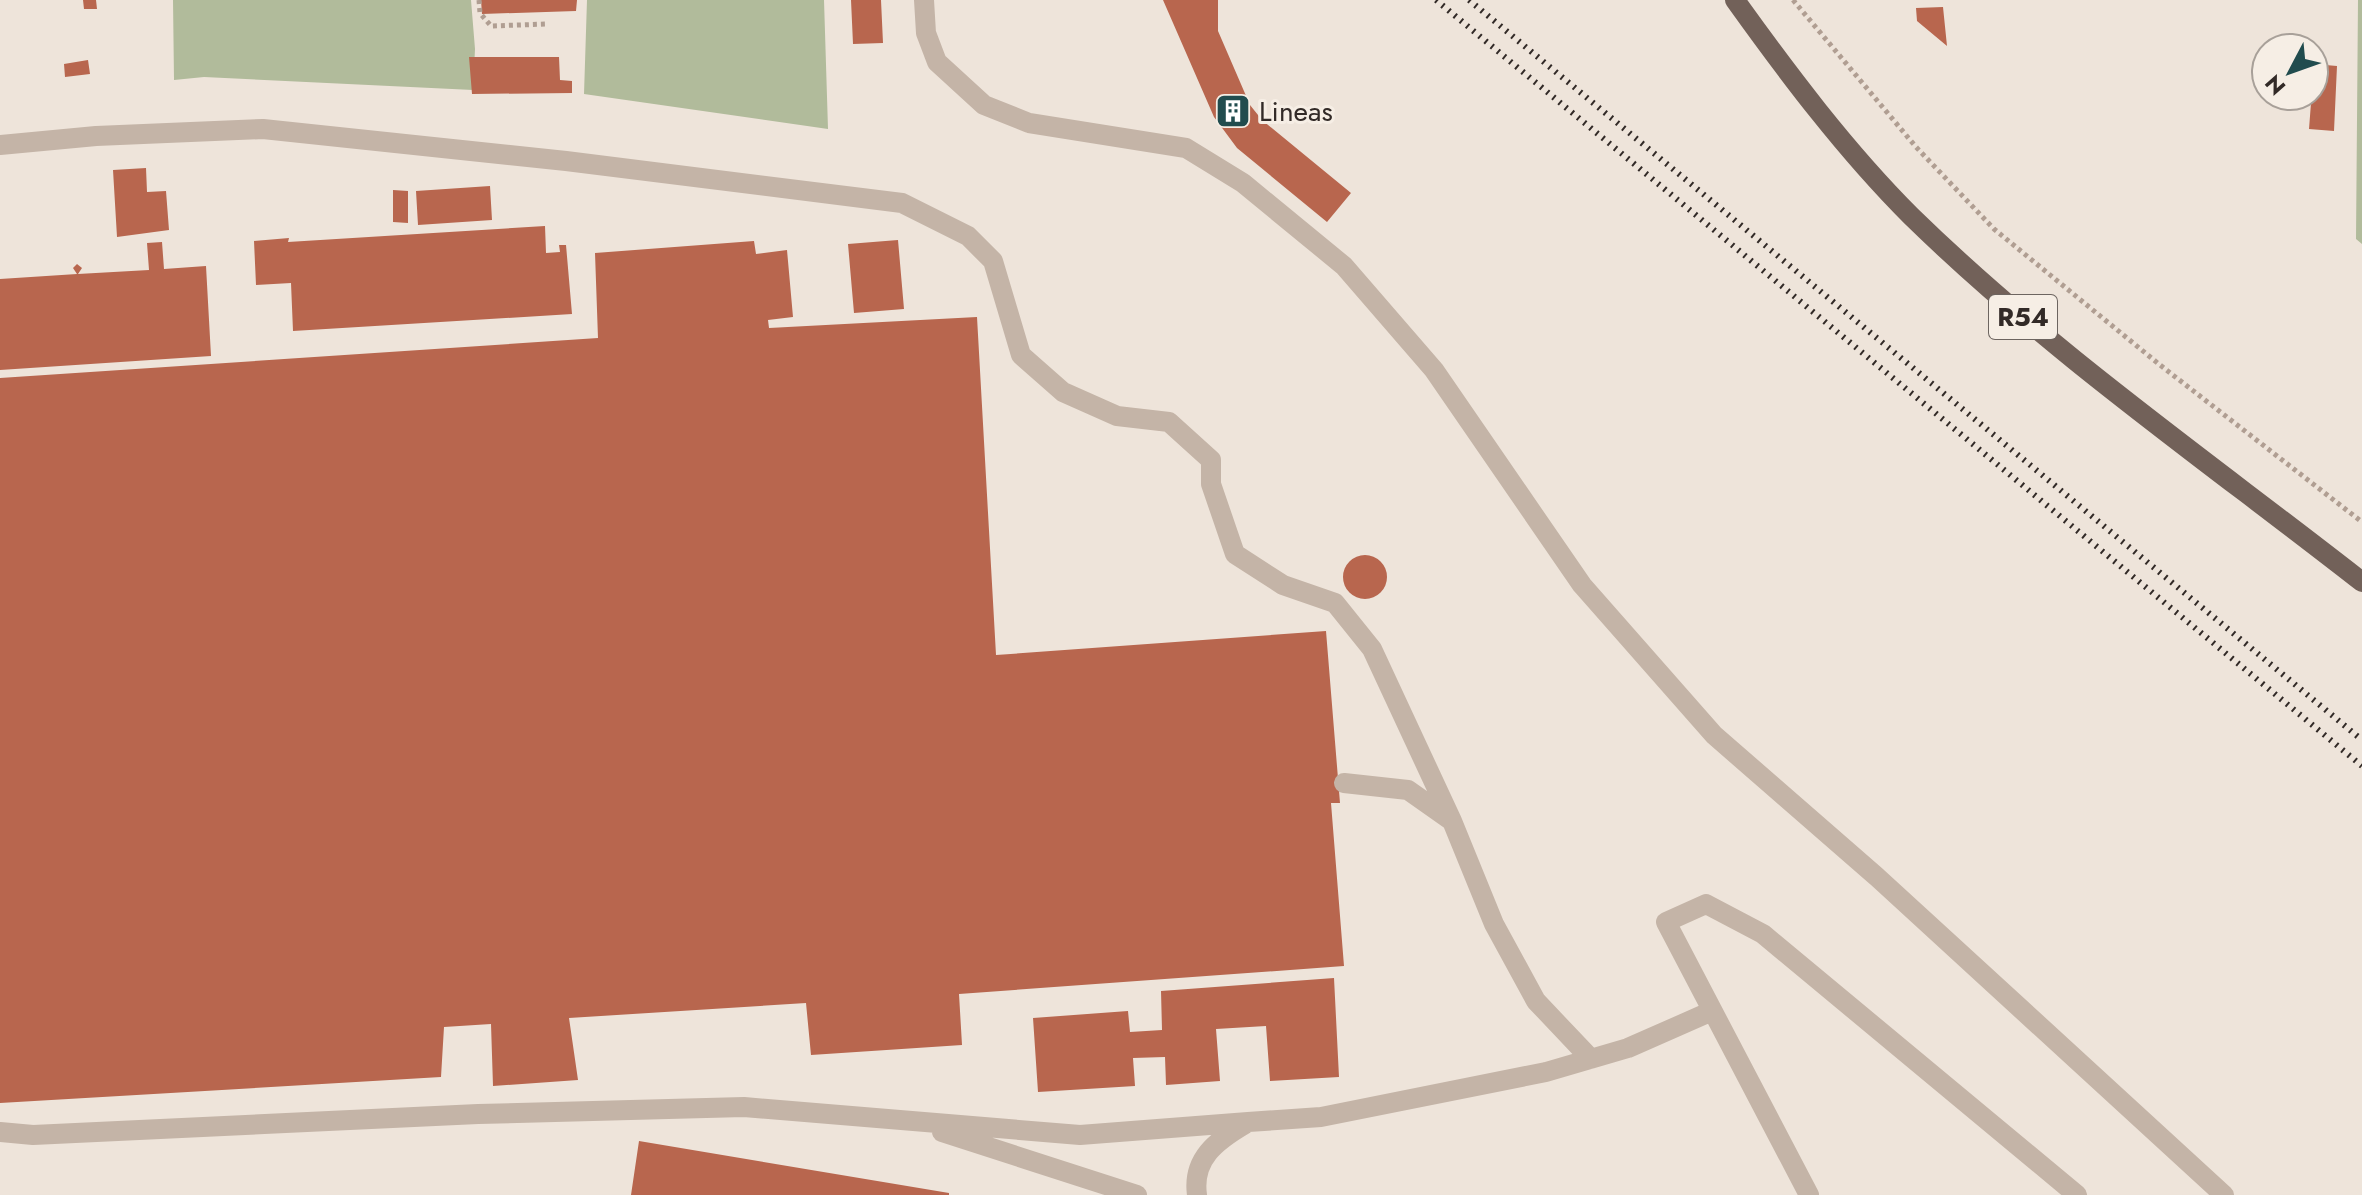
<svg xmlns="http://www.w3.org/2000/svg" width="2362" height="1195" viewBox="0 0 2362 1195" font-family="Jost,sans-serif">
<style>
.green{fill:#b1bb9b}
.building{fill:#b8664e}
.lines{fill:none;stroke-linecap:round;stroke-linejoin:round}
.path{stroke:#b09e92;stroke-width:5;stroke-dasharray:4 4;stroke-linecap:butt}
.minor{stroke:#c4b4a7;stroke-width:20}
.major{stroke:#726159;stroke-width:20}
.rail{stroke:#322a27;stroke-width:6;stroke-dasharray:2 6;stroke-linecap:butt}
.labels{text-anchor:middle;stroke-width:6;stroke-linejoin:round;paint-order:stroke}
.shield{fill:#f6eee5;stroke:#6d6560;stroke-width:2}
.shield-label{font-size:26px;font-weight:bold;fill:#322a27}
.poi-label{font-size:28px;fill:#322a27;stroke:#f6eee5;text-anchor:start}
</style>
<rect width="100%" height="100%" fill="#eee4da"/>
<path class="green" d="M 173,0 L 471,0 L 475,49 L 473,90 L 204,77 L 174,80 Z
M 587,0 L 824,0 L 828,129 L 584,94 Z
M 2358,0 L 2362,0 L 2362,244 L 2356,239 Z"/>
<path class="building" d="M 83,0 L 96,0 L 97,9 L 84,9 Z
M 481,0 L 577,0 L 576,11 L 482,14 Z
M 851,0 L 881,0 L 883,43 L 853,44 Z
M 1163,0 L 1218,0 L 1218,31 L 1250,105 L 1262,120 L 1351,193 L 1327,222 L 1237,148 L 1214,117 Z
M 1943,7 L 1947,46 L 1917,21 L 1916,8 Z
M 469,57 L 559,57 L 560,80 L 572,81 L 572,93 L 472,94 Z
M 88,60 L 90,74 L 65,77 L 64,64 Z
M 2314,64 L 2337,66 L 2334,131 L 2309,129 Z
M 146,168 L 147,192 L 166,191 L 169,230 L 117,237 L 113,170 Z
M 490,186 L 492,220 L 418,225 L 416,191 Z
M 393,190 L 408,191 L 408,223 L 393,222 Z
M 545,226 L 546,253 L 560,252 L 559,245 L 566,245 L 572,314 L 293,331 L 291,283 L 256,285 L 254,241 L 289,238 L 288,242 Z
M 898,240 L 904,309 L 854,313 L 848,244 Z
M 754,241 L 756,254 L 787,250 L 793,317 L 768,320 L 769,328 L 977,317 L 996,655 L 1326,631 L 1340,803 L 1331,803 L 1344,966 L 959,994 L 962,1045 L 811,1055 L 806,1003 L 569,1018 L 578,1080 L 493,1086 L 491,1024 L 444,1027 L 441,1077 L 0,1103 L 0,378 L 598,338 L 595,253 Z
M 162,242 L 164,269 L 206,266 L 211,356 L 0,370 L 0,279 L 77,274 L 73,268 L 77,264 L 82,268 L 78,274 L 149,270 L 147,243 Z
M1343 577a22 22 0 1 1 44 0a22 22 0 1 1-44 0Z
M 1334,978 L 1339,1077 L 1270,1081 L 1266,1026 L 1216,1029 L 1220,1081 L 1166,1085 L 1165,1057 L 1133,1058 L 1135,1086 L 1038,1092 L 1033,1018 L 1128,1011 L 1130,1032 L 1162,1030 L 1161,991 Z
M 639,1141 L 949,1193 L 949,1195 L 631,1195 Z"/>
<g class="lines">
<path class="path" d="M 479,0 L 480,13 L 491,26 L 547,24
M 1793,0 L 1916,147 L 1994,229 L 2160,365 L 2362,522"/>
<path class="minor" d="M 924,0 L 926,33 L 937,62 L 984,105 L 1029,123 L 1186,148 L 1243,183 L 1344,266 L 1434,370 L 1582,585 L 1714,735 L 1877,877 L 2224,1195
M 0,145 L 96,136 L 263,129 L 566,161 L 902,203 L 968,236 L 993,261 L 1021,355 L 1063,392 L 1117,416 L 1169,422 L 1211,460 L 1211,484 L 1235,554 L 1283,585 L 1335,603 L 1372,649 L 1452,821
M 1344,783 L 1408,790 L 1452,821 L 1494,924 L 1536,1001 L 1591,1059
M 0,1132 L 33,1135 L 478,1114 L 744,1107 L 1080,1135 L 1248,1122 L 1321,1117 L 1546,1072 L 1628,1048 L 1712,1011
M 942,1132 L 1137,1195
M 1197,1195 C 1192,1159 1216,1141 1245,1124
M 1809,1195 L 1666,922 L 1706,904 L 1763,934 L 2077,1195"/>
<path class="major" d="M 1735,0 C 1788,74 1846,151 1911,216 C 2049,351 2210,463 2362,582"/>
<path class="rail" d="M 1436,0 L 2362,766
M 1469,0 L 2362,740"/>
</g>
<defs>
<g id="building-square" transform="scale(1.8)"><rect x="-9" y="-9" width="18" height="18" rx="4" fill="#214c4e" stroke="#f6eee5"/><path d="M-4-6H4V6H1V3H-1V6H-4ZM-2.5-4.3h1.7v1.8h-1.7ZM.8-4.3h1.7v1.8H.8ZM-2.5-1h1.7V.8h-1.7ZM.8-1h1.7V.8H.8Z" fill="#fff"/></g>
</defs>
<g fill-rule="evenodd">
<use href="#building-square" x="1233" y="111"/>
</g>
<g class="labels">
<rect class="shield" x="1989" y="295" width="68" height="44" rx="6"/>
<g class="shield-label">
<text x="2023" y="326">R54</text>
</g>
<g class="poi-label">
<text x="1259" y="121">Lineas</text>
</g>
</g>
<g transform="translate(2290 72) rotate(229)"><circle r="38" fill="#f6eee5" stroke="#a8a099" stroke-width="2"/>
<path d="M0-6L14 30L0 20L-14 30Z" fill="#214c4e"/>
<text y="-12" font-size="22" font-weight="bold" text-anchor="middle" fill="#322a27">N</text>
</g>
</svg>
